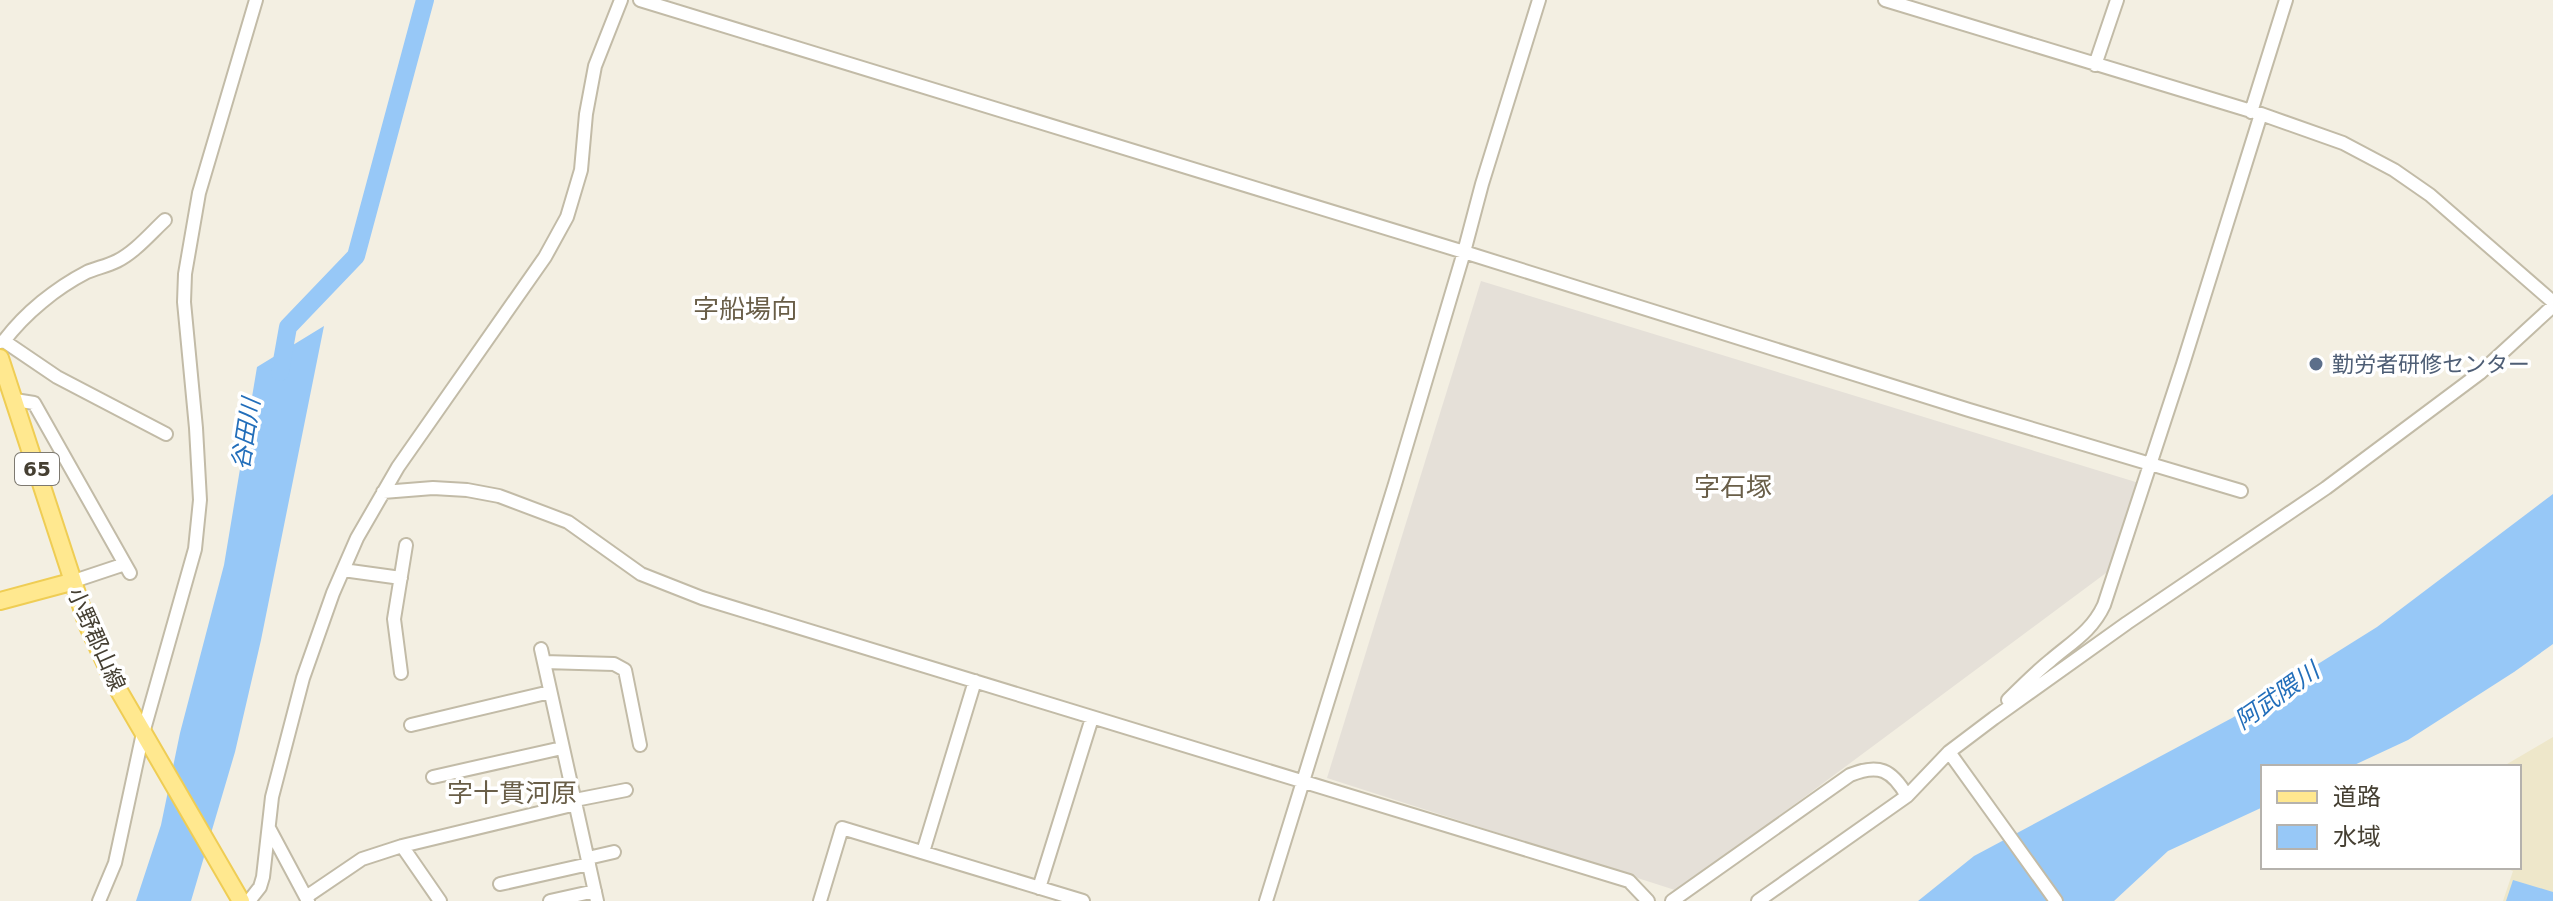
<svg xmlns="http://www.w3.org/2000/svg" width="2553" height="901" viewBox="0 0 2553 901" font-family="'DejaVu Sans','Noto Sans JP',sans-serif">
<style>
.industrial{fill:#e5e0d8}
.education{fill:#eee7ca}
.water{fill:#97c8f7}
.lines{fill:none;stroke-linecap:round;stroke-linejoin:round}
.river{stroke:#97c8f7;stroke-width:18}
.minor-casing{stroke:#c2bba7;stroke-width:16}
.major-casing{stroke:#efcd54;stroke-width:20}
.minor{stroke:#fff;stroke-width:12}
.major{stroke:#ffe88f;stroke-width:16}
.service-dot{fill:#5c6f8a;stroke:#fff;stroke-width:3}
.labels{text-anchor:middle;stroke-width:7;stroke-linejoin:round;paint-order:stroke}
.shield{fill:#fff;stroke:#7d7970;stroke-width:2}
.shield-label{font-size:20px;font-weight:bold;fill:#453f32}
.service-label{font-size:22px;fill:#4e5e75;stroke:#fff;text-anchor:start}
.street-label{font-size:22px;fill:#453f32;stroke:#fff}
.water-label{font-size:24px;font-style:italic;fill:#226eba;stroke:#fff}
.quarter-label{font-size:26px;fill:#695e48;stroke:#fff}
</style>
<rect width="100%" height="100%" fill="#f3efe2"/>
<path class="industrial" d="M 1481,281 L 2139,483 L 2110,570 L 1678,891 L 1327,778 Z"/>
<path class="education" d="M 2553,737 L 2553,901 L 2503,901 L 2513,871 L 2502,867 L 2519,867 L 2519,767 L 2502,767 Z"/>
<path class="water" d="M 324,326 L 261,640 L 235,752 L 191,901 L 136,901 L 161,825 L 180,733 L 224,565 L 257,367 Z
M 2553,494 L 2553,644 L 2514,672 L 2408,740 L 2350,767 L 2263,767 L 2263,807 L 2168,851 L 2114,901 L 1918,901 L 1974,856 L 2232,718 L 2377,627 Z
M 2513,880 L 2553,892 L 2553,901 L 2506,901 Z"/>
<g class="lines">
<path class="river" d="M 280,372 L 288,327 L 356,256 L 425,0"/>
<g class="minor-casing">
<path id="minor" d="M 640,0 L 1464,252 L 1969,410 L 2241,491
M 1885,0 L 2261,114 L 2343,143 L 2394,170 L 2430,195 L 2553,302
M 2095,65 L 2117,0
M 2251,112 L 2286,0
M 4,341 C 25,313 56,288 87,272 C 96,268 107,266 117,261 C 135,252 150,234 165,220
M 0,342 L 4,341 L 57,377 L 166,434
M 15,400 L 34,403 L 130,573
M 383,492 L 433,488 L 467,490 L 499,496 L 568,522 L 641,574 L 702,598 L 1629,881 L 1648,901
M 343,570 L 401,578
M 71,582 L 125,564
M 541,649 L 597,901
M 544,662 L 614,664 L 625,670 L 640,745
M 401,673 L 394,619 L 406,545
M 2008,700 C 2022,686 2036,672 2051,660 C 2072,642 2092,631 2104,605 L 2183,364 L 2261,114
M 411,725 L 550,692
M 1949,752 L 2056,901
M 433,777 L 562,748
M 575,800 L 626,790
M 269,828 L 308,901
M 402,846 L 440,901
M 923,852 L 975,681
M 588,858 L 614,852
M 500,884 L 589,864
M 1039,888 L 1092,718
M 306,897 L 362,859 L 402,846 L 576,804
M 99,901 L 115,863 L 143,733 L 195,549 L 200,500 L 196,428 L 184,302 L 185,274 L 199,193 L 256,0
M 249,901 L 260,887 L 263,877 L 272,797 L 303,678 L 333,593 L 357,538 L 398,467 L 545,257 L 567,217 L 581,170 L 586,114 L 595,66 L 621,0
M 550,901 L 595,891
M 820,901 L 842,828 L 1083,901
M 1266,901 L 1395,484 L 1464,252 L 1482,184 L 1539,0
M 1672,901 L 1850,775 C 1879,763 1892,770 1907,796
M 1758,901 L 1907,796 L 1949,752 L 1994,718 L 2127,623 L 2326,488 L 2480,373 L 2553,306"/>
</g>
<g class="major-casing">
<path id="major" d="M 0,358 L 87,624 L 115,684 L 241,901
M 0,601 L 71,582"/>
</g>
<use href="#minor" class="minor"/>
<use href="#major" class="major"/>
</g>
<circle class="service-dot" cx="2316" cy="364" r="8"/>
<g class="labels">
<rect class="shield" x="15" y="453" width="44" height="32" rx="6"/>
<g class="shield-label">
<text x="37" y="476">65</text>
</g>
<g class="service-label">
<text x="2332" y="372">勤労者研修センター</text>
</g>
<g class="street-label">
<text transform="translate(97 639) rotate(66)" y="8">小野郡山線</text>
</g>
<g class="water-label">
<text transform="translate(246 434) rotate(-81)" y="8">谷田川</text>
<text transform="translate(2277 696) rotate(-35)" y="8">阿武隈川</text>
</g>
<g class="quarter-label">
<text x="745" y="318">字船場向</text>
<text x="1733" y="496">字石塚</text>
<text x="512" y="802">字十貫河原</text>
</g>
</g>
<rect x="2261" y="765" width="260" height="104" fill="#ffffff" stroke="#b5b2ad" stroke-width="2"/>
<rect x="2277" y="791" width="40" height="12" fill="#ffe88f" stroke="#b5b2ad" stroke-width="2"/>
<text x="2333" y="805" font-size="24" fill="#453f32">道路</text>
<rect x="2277" y="825" width="40" height="24" fill="#97c8f7" stroke="#b5b2ad" stroke-width="2"/>
<text x="2333" y="845" font-size="24" fill="#453f32">水域</text>
</svg>
